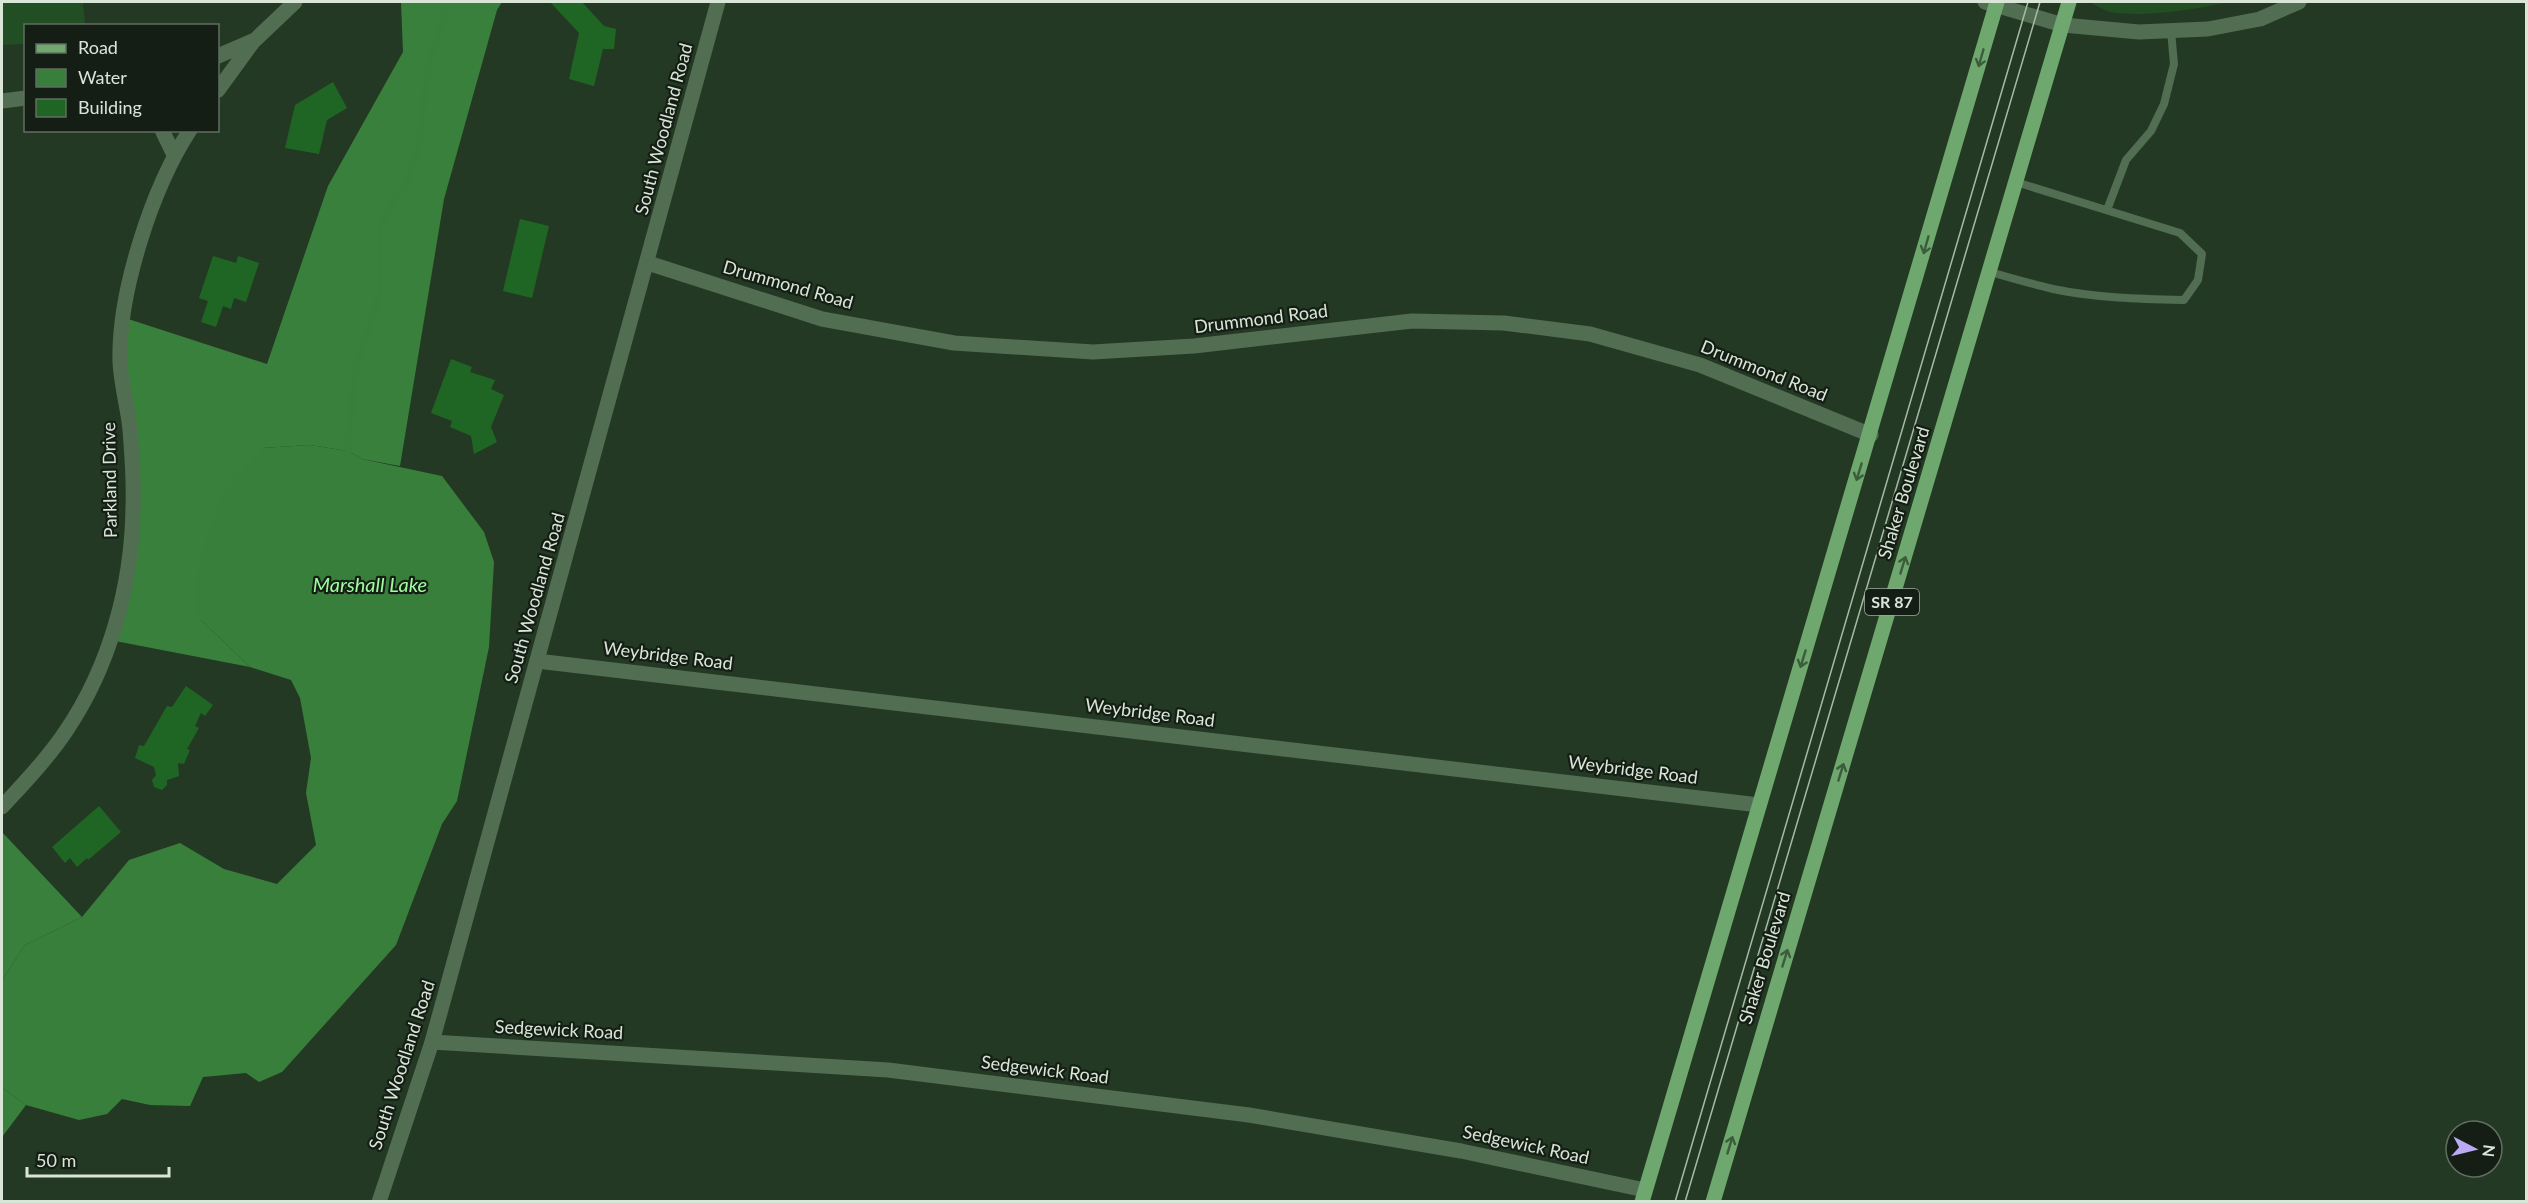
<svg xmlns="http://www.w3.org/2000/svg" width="2528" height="1203" viewBox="0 0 2528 1203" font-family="Lato,sans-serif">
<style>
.green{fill:#214e23}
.forest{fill:#3a803d}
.water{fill:#397f3c}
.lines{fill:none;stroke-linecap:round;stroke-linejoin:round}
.stream{stroke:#397f3c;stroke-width:6}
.building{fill:#1f6625}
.service{stroke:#526e52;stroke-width:8}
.minor{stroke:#526e52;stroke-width:15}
.tertiary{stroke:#526e52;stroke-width:15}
.primary{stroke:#6ea86e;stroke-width:15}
.tram{stroke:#a9b9a9;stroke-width:1.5}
.oneway{stroke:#3c5c3c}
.labels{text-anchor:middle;stroke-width:4.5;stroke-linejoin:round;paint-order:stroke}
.shield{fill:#141e14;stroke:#9da99c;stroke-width:1.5}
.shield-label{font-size:16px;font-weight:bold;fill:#d8e5d7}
.street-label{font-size:18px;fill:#d8e5d7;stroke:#141e14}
.water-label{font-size:20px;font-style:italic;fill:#9ffca0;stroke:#141e14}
</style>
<rect width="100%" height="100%" fill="#243924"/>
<path class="green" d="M 2,2 L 83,2 L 85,25 L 26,26 L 25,44 L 2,45 Z
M 2092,2 L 2229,2 C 2198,9 2143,18 2111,12 C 2106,11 2099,7 2094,5 Z"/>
<path class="forest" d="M 401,2 L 502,2 L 497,10 L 444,199 L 400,466 L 362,459 L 348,451 L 310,445 L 262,448 L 201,620 L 250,667 L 110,640 L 130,551 L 122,317 L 267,364 L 328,186 L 403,52 Z
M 2,832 L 82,917 L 25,945 L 2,980 Z
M 2,1088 L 26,1105 L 2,1137 Z"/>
<path class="water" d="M 310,445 L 348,451 L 362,459 L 442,476 L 484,532 L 494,562 L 489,647 L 457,801 L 442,824 L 396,945 L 282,1072 L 259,1082 L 246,1073 L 203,1077 L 190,1106 L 150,1105 L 122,1099 L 107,1114 L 79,1120 L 26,1105 L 2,1088 L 2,980 L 25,945 L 82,917 L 129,860 L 180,843 L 224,869 L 277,884 L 316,845 L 306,793 L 311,758 L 300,698 L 291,680 L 250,667 L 201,620 L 194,604 L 201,554 L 224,492 L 262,448 Z"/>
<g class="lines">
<path class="stream" d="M 347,458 L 355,371 L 380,292 L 380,224 L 407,180 L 419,146 L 425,90 L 431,57 L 445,13 L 444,2"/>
</g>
<path class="building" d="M 550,2 L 582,2 L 604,26 L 616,29 L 614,49 L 603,49 L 594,86 L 569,79 L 579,33 Z
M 333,82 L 347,108 L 327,120 L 319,154 L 285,148 L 295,105 Z
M 520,219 L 549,226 L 532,298 L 503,291 Z
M 213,256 L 236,263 L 238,256 L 259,263 L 246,302 L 234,298 L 231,309 L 223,306 L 216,327 L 201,322 L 208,301 L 199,298 Z
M 451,359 L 472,367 L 470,372 L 495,380 L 491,389 L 504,395 L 491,427 L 497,442 L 474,454 L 471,436 L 450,427 L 452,421 L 431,413 Z
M 186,686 L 213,705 L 205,716 L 201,713 L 195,726 L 199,728 L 187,749 L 190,750 L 184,764 L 178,763 L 179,776 L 167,780 L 167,785 L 162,790 L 154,787 L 152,780 L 156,775 L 154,767 L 135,758 L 139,745 L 144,746 L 167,706 L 172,707 Z
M 99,806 L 121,832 L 88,860 L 87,858 L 77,867 L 70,858 L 65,863 L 52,847 Z"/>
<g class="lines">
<path class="service" d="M 2107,210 L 2126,160 L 2151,131 L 2164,104 L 2174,64 L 2171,31
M 1990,272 C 2011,278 2032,284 2053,289 C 2096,298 2141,299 2184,300 L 2198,280 L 2202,254 L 2180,233 L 2016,182"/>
<path class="minor" d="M 218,56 L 255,40 L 295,2
M 218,90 L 253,42
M 2,101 L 26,98
M 162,130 L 174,155
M 648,263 L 822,319 L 954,343 L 1093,352 L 1194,346 L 1412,321 L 1504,323 L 1590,334 L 1700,365 L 1871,435
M 537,661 L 1759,805
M 2,807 C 24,783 48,758 66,731 C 110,666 132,585 133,507 C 134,482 132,455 130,430 C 128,408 121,385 120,362 C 118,293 152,188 190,130
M 432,1042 L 888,1070 L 1249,1115 L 1461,1151 L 1645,1190"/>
<path class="tertiary" d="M 1985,2 L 2063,25 L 2139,32 L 2208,29 L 2260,19 L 2299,2
M 379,1202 L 432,1042 L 718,2"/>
<path class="primary" d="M 1642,1202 L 1997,2
M 1713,1202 L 2069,2"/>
<path class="tram" d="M 1675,1202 L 2028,2
M 1685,1202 L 2040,2"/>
</g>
<defs><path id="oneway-shaft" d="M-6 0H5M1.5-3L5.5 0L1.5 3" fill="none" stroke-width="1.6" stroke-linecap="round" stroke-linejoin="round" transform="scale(1.5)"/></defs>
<g class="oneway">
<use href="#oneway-shaft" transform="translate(1981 58) rotate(106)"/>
<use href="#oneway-shaft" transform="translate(1926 245) rotate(106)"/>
<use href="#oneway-shaft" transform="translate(1859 472) rotate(107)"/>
<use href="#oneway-shaft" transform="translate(1903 565) rotate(-73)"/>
<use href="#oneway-shaft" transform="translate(1803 659) rotate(107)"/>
<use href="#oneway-shaft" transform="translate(1841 772) rotate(-73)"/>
<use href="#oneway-shaft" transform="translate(1785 958) rotate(-73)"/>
<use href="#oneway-shaft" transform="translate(1730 1145) rotate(-73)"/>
</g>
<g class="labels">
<rect class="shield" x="1865" y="589" width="54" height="26" rx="4.5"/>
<g class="shield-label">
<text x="1892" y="608">SR 87</text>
</g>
<g class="street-label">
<text transform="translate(664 129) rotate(-75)" y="6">South Woodland Road</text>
<text transform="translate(788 285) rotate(16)" y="6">Drummond Road</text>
<text transform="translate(1261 319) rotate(-7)" y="6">Drummond Road</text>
<text transform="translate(1764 371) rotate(22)" y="6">Drummond Road</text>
<text transform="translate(110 480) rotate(-91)" y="6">Parkland Drive</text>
<text transform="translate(1904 493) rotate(-73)" y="6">Shaker Boulevard</text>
<text transform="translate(535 598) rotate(-74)" y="6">South Woodland Road</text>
<text transform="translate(668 656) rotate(7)" y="6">Weybridge Road</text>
<text transform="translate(1150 713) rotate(7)" y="6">Weybridge Road</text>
<text transform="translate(1633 770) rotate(7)" y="6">Weybridge Road</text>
<text transform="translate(1765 958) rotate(-73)" y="6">Shaker Boulevard</text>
<text transform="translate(559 1030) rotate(3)" y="6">Sedgewick Road</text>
<text transform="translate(402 1065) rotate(-72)" y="6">South Woodland Road</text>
<text transform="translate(1045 1070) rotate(7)" y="6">Sedgewick Road</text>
<text transform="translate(1526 1145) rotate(12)" y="6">Sedgewick Road</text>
</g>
<g class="water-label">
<text x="370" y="592">Marshall Lake</text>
</g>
</g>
<rect width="2528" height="1203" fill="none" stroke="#d8e5d7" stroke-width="6"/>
<rect x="24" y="24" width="195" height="108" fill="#141e14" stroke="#626e62" stroke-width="1.5"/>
<rect x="36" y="44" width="30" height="9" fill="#6ea86e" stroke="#626e62" stroke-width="1.5"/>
<text x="78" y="54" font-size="18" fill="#d8e5d7">Road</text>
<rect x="36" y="69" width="30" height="18" fill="#397f3c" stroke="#626e62" stroke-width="1.5"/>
<text x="78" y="84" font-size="18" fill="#d8e5d7">Water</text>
<rect x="36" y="99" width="30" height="18" fill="#1f6625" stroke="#626e62" stroke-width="1.5"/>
<text x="78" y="114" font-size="18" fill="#d8e5d7">Building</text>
<g transform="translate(2474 1149) rotate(97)"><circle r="28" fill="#141e14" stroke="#626e62" stroke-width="1.5"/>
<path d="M0-4.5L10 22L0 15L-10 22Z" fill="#bbaaf6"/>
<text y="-9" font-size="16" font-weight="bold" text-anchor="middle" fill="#d8e5d7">N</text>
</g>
<path d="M27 1167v9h142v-9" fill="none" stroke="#d8e5d7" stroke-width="3"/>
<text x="36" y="1167" font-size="18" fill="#d8e5d7" stroke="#141e14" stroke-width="4.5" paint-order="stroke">50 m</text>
</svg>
